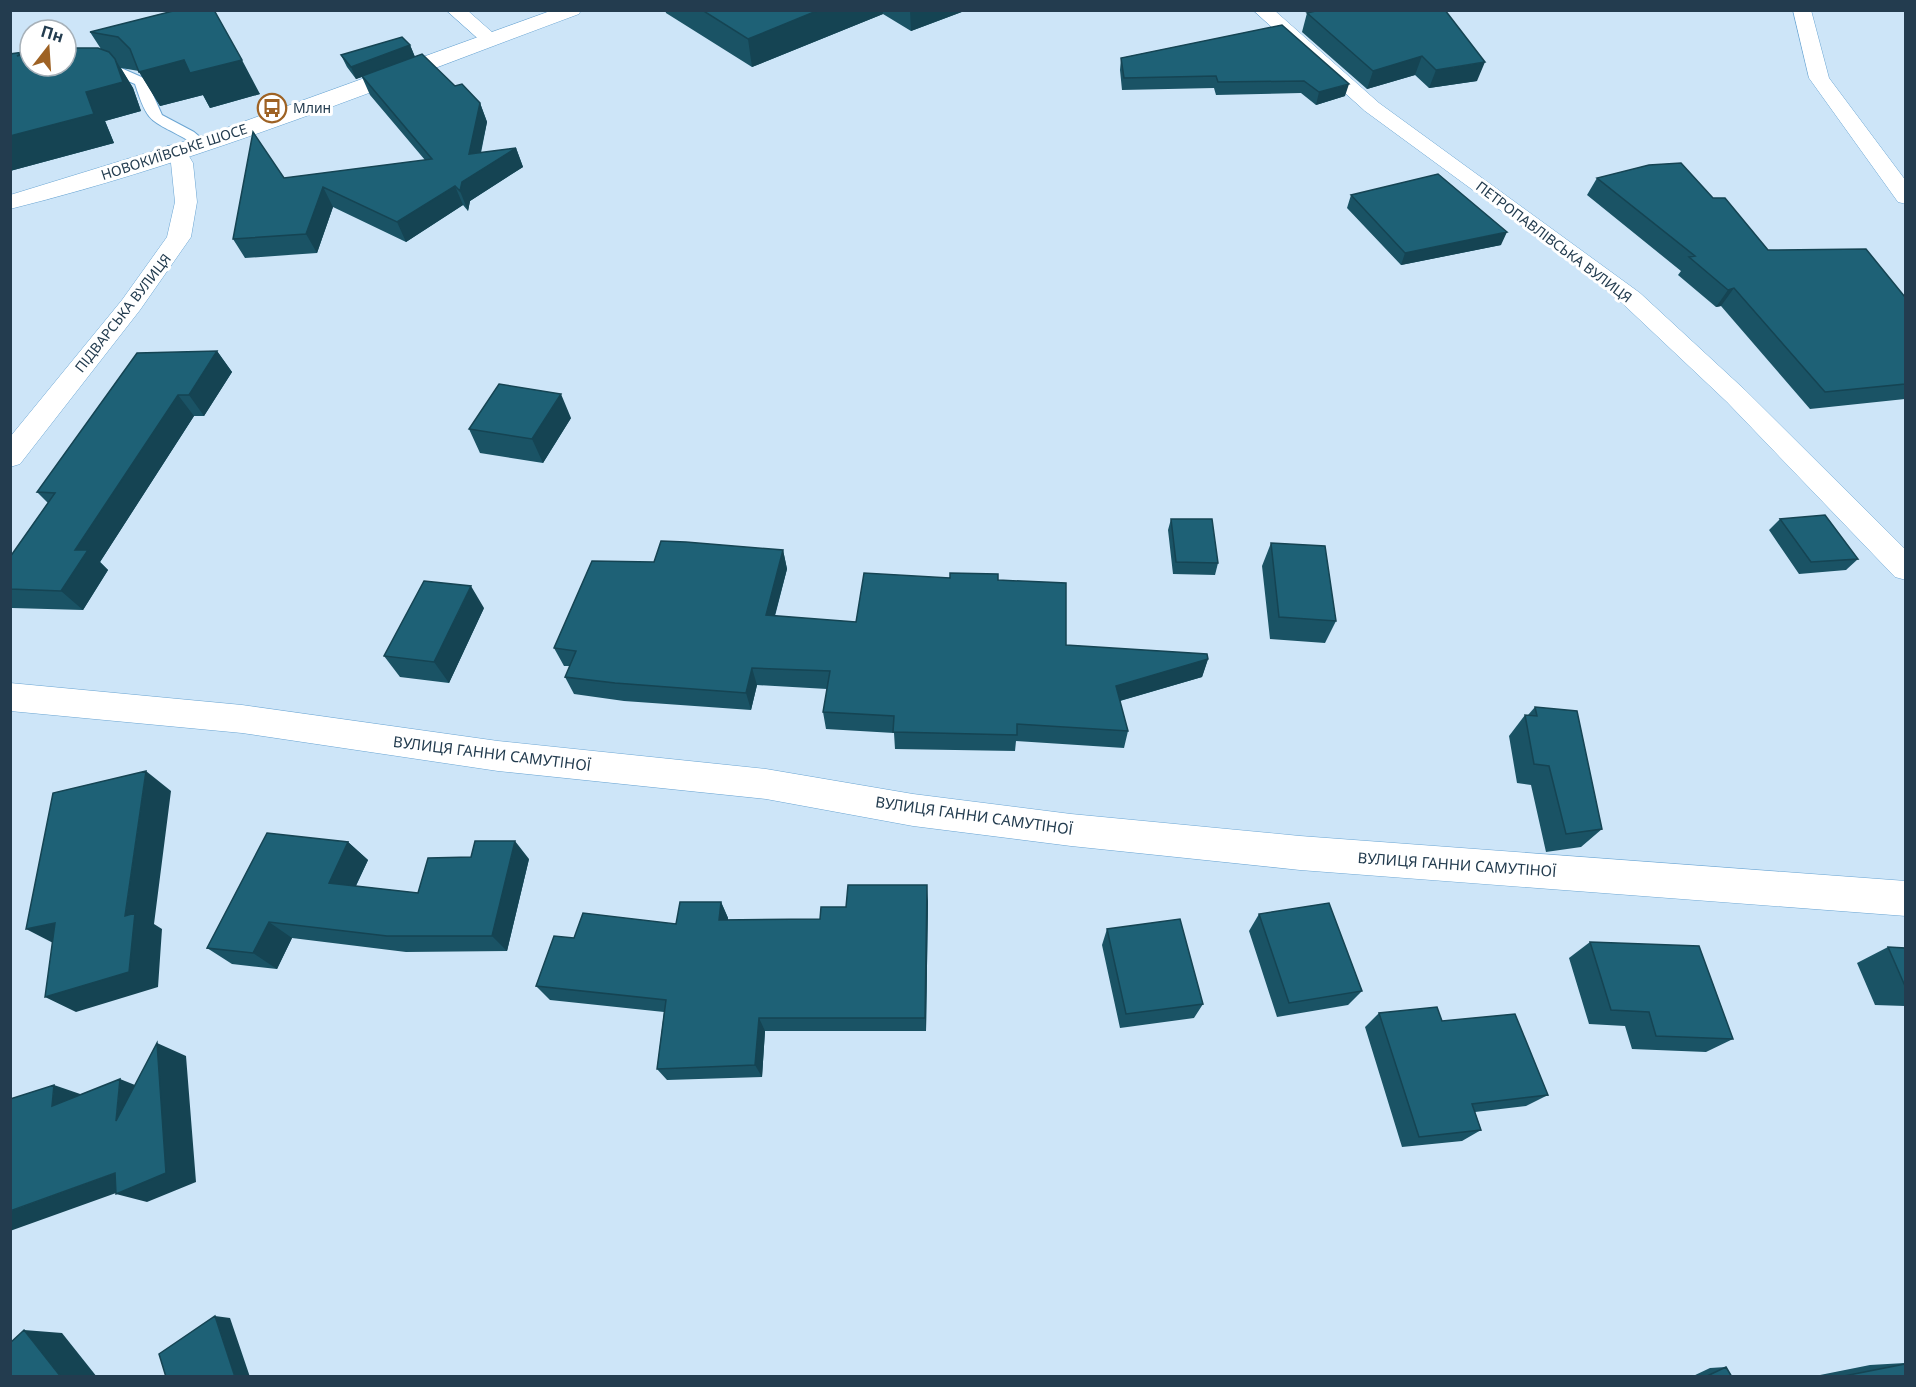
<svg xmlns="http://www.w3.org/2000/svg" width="1916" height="1387" viewBox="0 0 1916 1387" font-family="'Noto Sans',sans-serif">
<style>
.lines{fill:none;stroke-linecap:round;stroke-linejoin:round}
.lane-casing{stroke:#6aa5d3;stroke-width:2}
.street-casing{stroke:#6aa5d3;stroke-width:1}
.secondary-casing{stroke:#6aa5d3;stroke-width:1}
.lane{fill:#fff;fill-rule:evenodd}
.street{fill:#fff;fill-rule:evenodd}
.secondary{fill:#fff;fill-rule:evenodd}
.wall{fill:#1a5365}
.shaded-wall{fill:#154453}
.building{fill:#1e6176;stroke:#154453;stroke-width:1.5}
.labels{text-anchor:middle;stroke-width:6;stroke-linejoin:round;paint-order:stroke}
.far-poi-label{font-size:14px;fill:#233c4f;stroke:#fff;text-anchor:start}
.far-street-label{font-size:14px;fill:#233c4f;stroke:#fff}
.street-label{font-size:15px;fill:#233c4f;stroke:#fff}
</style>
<rect width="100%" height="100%" fill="#cde5f8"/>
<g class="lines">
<g class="lane-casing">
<path id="lane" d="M 95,66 L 121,68 L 146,79 L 162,115 L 194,132 L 207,143 L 205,146 C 195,149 192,143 184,138 C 150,119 148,124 135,84 L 114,75 L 90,73 L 90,67 Z"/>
</g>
<g class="street-casing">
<path id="street" d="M 446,10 L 467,10 L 501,40 L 491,46 L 484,44 Z
M 1253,10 L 1274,10 L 1379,103 L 1640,293 L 1745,390 L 1906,550 L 1906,580 L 1895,577 L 1727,402 L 1622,303 L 1571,262 L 1365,111 Z
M 1793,10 L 1811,10 L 1829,78 L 1906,181 L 1906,204 L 1898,202 L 1809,78 Z
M 175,145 L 183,146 L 193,163 L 197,202 L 191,237 L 140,310 L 20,464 L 10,467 L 10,437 L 122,300 L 167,237 L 175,202 L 171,163 L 164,151 L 167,146 Z
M 10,683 L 242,705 L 498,741 L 766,769 L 913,794 L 1071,814 L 1300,836 L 1906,881 L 1906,916 L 1300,870 L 1071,846 L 913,826 L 766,799 L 498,771 L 242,733 L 10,711 Z"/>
</g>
<g class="secondary-casing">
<path id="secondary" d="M 553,10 L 581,10 L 579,14 C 392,83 204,161 10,209 L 10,195 L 215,132 Z"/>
</g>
<use href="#lane" class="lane"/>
<use href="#street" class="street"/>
<use href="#secondary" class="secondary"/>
</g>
<path class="wall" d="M 177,10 L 260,94 L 210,108 L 203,95 L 160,106 L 140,73 L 139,71 L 121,68 L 133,88 L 141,111 L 105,121 L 114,143 L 10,171 L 10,54 L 24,52 L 25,54 L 101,49 L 90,32 Z
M 665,10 L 967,10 L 911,31 L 883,14 L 752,67 L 666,13 Z
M 1320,10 L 1477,81 L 1429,88 L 1415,75 L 1367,89 L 1302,32 L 1307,13 Z
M 1282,25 L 1345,96 L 1316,105 L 1301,93 L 1216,95 L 1214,88 L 1122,90 L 1120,70 L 1121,58 Z
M 410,45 L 415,57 L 455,86 L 480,103 L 487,122 L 481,153 L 516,148 L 523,167 L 470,201 L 468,211 L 463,205 L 406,242 L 333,207 L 317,253 L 245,258 L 233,239 L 284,178 L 425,160 L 370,95 L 362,77 L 356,79 L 347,67 L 341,55 Z
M 1597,178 L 1713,198 L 1768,250 L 1905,297 L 1905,399 L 1810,409 L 1721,306 L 1716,307 L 1678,275 L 1681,271 L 1587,195 Z
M 1351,195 L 1501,245 L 1401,265 L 1347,208 Z
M 217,351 L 232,372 L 204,416 L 194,416 L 100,562 L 108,570 L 83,610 L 12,608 L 10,607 L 10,557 L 48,503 L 37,492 Z
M 571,418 L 543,463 L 480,453 L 469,429 Z
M 1171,519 L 1218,563 L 1215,575 L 1173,574 L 1168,530 Z
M 1780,519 L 1858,559 L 1846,570 L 1799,574 L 1769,530 Z
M 1271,543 L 1336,621 L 1325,643 L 1270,639 L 1262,566 Z
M 783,550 L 787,569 L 775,616 L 856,622 L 950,578 L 998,580 L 1066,645 L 1208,659 L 1202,677 L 1120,701 L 1128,731 L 1124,748 L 1016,741 L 1015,751 L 895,749 L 894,733 L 826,729 L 823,712 L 827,689 L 757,685 L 751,710 L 624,701 L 574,694 L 565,677 L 570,666 L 564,666 L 554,648 L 654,562 Z
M 484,608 L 449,683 L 400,677 L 384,656 Z
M 1535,707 L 1602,829 L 1581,847 L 1546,852 L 1531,785 L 1517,783 L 1509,736 L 1525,715 L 1528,715 Z
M 348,842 L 368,860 L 356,886 L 418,893 L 529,859 L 507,951 L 406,952 L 292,938 L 277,969 L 232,964 L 207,948 Z
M 928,901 L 926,1031 L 765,1031 L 762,1077 L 667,1080 L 657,1069 L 664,1012 L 550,1000 L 536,986 L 574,938 L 676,924 L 721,902 L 728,918 L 728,920 L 820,919 L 846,907 Z
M 1259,914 L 1362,991 L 1348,1005 L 1277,1017 L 1249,931 Z
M 1107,929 L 1203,1004 L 1194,1018 L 1120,1028 L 1102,945 Z
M 1590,942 L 1733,1039 L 1706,1052 L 1632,1049 L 1625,1026 L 1589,1024 L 1569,958 Z
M 1888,947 L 1905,948 L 1905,1006 L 1875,1005 L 1857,963 Z
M 1379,1013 L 1442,1021 L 1548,1095 L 1526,1106 L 1475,1112 L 1481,1130 L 1462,1141 L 1402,1147 L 1365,1027 Z
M 1905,1363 L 1905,1377 L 1810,1377 L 1870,1365 Z
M 1726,1367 L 1732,1377 L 1691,1377 L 1710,1368 Z"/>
<path class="shaded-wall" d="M 819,10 L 883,10 L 883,14 L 752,67 L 748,39 Z
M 910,10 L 967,10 L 911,31 Z
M 410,45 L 415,57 L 356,79 L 351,67 Z
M 1422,56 L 1415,75 L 1367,89 L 1373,71 Z
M 115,59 L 133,88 L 141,111 L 105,121 L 114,143 L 10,171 L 10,136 L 86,92 Z
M 184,60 L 242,60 L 260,94 L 210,108 L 203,95 L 160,106 L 139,72 Z
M 1485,62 L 1477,81 L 1429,88 L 1436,70 Z
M 1349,84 L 1345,96 L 1316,105 L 1319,92 Z
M 480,103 L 487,122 L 476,173 L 516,148 L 523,167 L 470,201 L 468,211 L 460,191 Z
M 455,186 L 463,205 L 406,242 L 397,222 Z
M 323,187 L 333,207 L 317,253 L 306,234 Z
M 1507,232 L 1501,245 L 1401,265 L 1405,253 Z
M 1734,288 L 1721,306 L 1716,307 L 1728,290 Z
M 217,351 L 232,372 L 204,416 L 189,395 Z
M 561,394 L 571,418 L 543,463 L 532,439 Z
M 178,395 L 194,416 L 100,562 L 108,570 L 83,610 L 61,591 L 75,550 Z
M 783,550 L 787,569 L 770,633 L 766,615 Z
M 471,586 L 484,608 L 449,683 L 434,662 Z
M 1208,659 L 1202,677 L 1112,703 L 1116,686 Z
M 752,668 L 757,685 L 751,710 L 746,693 Z
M 146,771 L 171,791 L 154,924 L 162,929 L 158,987 L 76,1012 L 45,997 L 125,916 Z
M 515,841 L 529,859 L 507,951 L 492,936 Z
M 348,842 L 368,860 L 349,900 L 329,883 Z
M 927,885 L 928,901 L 926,1031 L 925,1018 Z
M 721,902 L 728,918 L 726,935 L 719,920 Z
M 269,922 L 292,938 L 277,969 L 253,953 Z
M 55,923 L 57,945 L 26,929 Z
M 759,1018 L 765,1031 L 762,1077 L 755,1065 Z
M 157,1043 L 186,1056 L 196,1182 L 147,1202 L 116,1194 L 130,1188 L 10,1231 L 10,1211 L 115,1173 Z
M 120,1079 L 150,1091 L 116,1121 Z
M 54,1085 L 86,1096 L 52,1106 Z
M 215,1316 L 230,1318 L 250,1377 L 235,1377 Z
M 24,1330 L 62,1333 L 97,1377 L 61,1377 Z"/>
<path class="building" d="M 177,10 L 214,10 L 242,60 L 190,73 L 184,60 L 139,72 L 130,49 L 118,37 L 90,32 Z
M 702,10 L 819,10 L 748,39 Z
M 1320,10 L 1445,10 L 1485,62 L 1436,70 L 1422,56 L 1373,71 L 1307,13 Z
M 1282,25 L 1349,84 L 1319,92 L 1304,81 L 1218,82 L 1216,76 L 1124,78 L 1121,58 Z
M 402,37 L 410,45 L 351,67 L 341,55 Z
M 66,48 L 98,48 L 109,52 L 115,59 L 123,82 L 86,92 L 94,114 L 10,136 L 10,54 L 24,52 L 17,56 L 30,53 L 30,66 L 66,66 Z
M 422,54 L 455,86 L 462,84 L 480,103 L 469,154 L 516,148 L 462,182 L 460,191 L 455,186 L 397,222 L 323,187 L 306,234 L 233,239 L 253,132 L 284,178 L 432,159 L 362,76 Z
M 1681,163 L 1713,198 L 1725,198 L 1768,250 L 1866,249 L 1905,297 L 1905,384 L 1825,392 L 1734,288 L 1728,290 L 1689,257 L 1695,256 L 1597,178 L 1649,165 Z
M 1438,174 L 1507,232 L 1405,253 L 1351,195 Z
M 217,351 L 189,395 L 178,395 L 75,550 L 88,550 L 61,591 L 10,589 L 10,557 L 55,493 L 37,492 L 137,353 Z
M 499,384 L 561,394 L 532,439 L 469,429 Z
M 1825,515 L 1858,559 L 1811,562 L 1780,519 Z
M 1171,519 L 1212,519 L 1218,563 L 1176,562 Z
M 661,541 L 686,542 L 783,550 L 766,615 L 856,622 L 864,573 L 950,578 L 950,573 L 998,574 L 998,580 L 1066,583 L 1066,645 L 1207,654 L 1208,659 L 1116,686 L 1128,731 L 1017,724 L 1017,735 L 893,732 L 894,716 L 823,712 L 830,671 L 752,668 L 746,693 L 615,683 L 565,677 L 576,651 L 554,648 L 592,561 L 654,562 Z
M 1271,543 L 1325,546 L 1336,621 L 1279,617 Z
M 424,581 L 471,586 L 434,662 L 384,656 Z
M 1535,707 L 1577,711 L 1602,829 L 1566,834 L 1549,766 L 1534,764 L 1525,715 L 1537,716 Z
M 146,771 L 125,916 L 135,913 L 129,972 L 45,997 L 55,923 L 26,929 L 53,793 Z
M 267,833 L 348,842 L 329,883 L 418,893 L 428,858 L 471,857 L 475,841 L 515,841 L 492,936 L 387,936 L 269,922 L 253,953 L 207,948 Z
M 848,885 L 927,885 L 925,1018 L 759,1018 L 755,1065 L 657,1069 L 666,1000 L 536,986 L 554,936 L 574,938 L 583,913 L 676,924 L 680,902 L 721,902 L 719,920 L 820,919 L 821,907 L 846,907 Z
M 1329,903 L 1362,991 L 1289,1003 L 1259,914 Z
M 1180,919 L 1203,1004 L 1126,1014 L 1107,929 Z
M 1590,942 L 1699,946 L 1733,1039 L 1656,1036 L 1649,1012 L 1611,1010 Z
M 1888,947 L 1905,948 L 1905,986 Z
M 1437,1007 L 1442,1021 L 1515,1014 L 1548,1095 L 1472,1104 L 1481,1130 L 1419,1137 L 1379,1013 Z
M 157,1043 L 166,1173 L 116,1194 L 115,1173 L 10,1211 L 10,1099 L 54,1085 L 52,1106 L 120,1079 L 116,1121 Z
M 215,1316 L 235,1377 L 166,1377 L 159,1354 Z
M 24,1330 L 61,1377 L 10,1377 L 10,1343 Z
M 1905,1364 L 1905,1377 L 1839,1377 Z
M 1726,1367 L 1732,1377 L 1705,1377 Z"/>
<defs>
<g id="bus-ring" transform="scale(1.5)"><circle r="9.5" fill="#fff" stroke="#9e6224" stroke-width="1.5"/><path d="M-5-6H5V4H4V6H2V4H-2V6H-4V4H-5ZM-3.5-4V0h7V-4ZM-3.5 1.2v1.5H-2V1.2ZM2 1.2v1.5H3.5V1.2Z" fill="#9e6224"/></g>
</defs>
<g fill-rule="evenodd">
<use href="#bus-ring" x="272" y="108"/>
</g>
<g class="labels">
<g class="far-poi-label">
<text x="293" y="113">Млин</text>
</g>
<g class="far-street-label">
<text transform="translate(174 152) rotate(-18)" y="5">НОВОКИЇВСЬКЕ ШОСЕ</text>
<text transform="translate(1554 242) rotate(37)" y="5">ПЕТРОПАВЛІВСЬКА ВУЛИЦЯ</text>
<text transform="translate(123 313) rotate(-52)" y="5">ПІДВАРСЬКА ВУЛИЦЯ</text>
</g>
<g class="street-label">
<text transform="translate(492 754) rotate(7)" y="5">ВУЛИЦЯ ГАННИ САМУТІНОЇ</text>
<text transform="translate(974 816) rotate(8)" y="5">ВУЛИЦЯ ГАННИ САМУТІНОЇ</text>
<text transform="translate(1457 865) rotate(4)" y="5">ВУЛИЦЯ ГАННИ САМУТІНОЇ</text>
</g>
</g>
<rect width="1916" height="1387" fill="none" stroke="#233c4f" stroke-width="24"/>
<g transform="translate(48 48) rotate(17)"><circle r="28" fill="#ffffff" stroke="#a7b1b9" stroke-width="1.5"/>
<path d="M0-4.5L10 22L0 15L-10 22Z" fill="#9e6224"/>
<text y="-9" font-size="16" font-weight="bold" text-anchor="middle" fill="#233c4f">Пн</text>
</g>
</svg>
